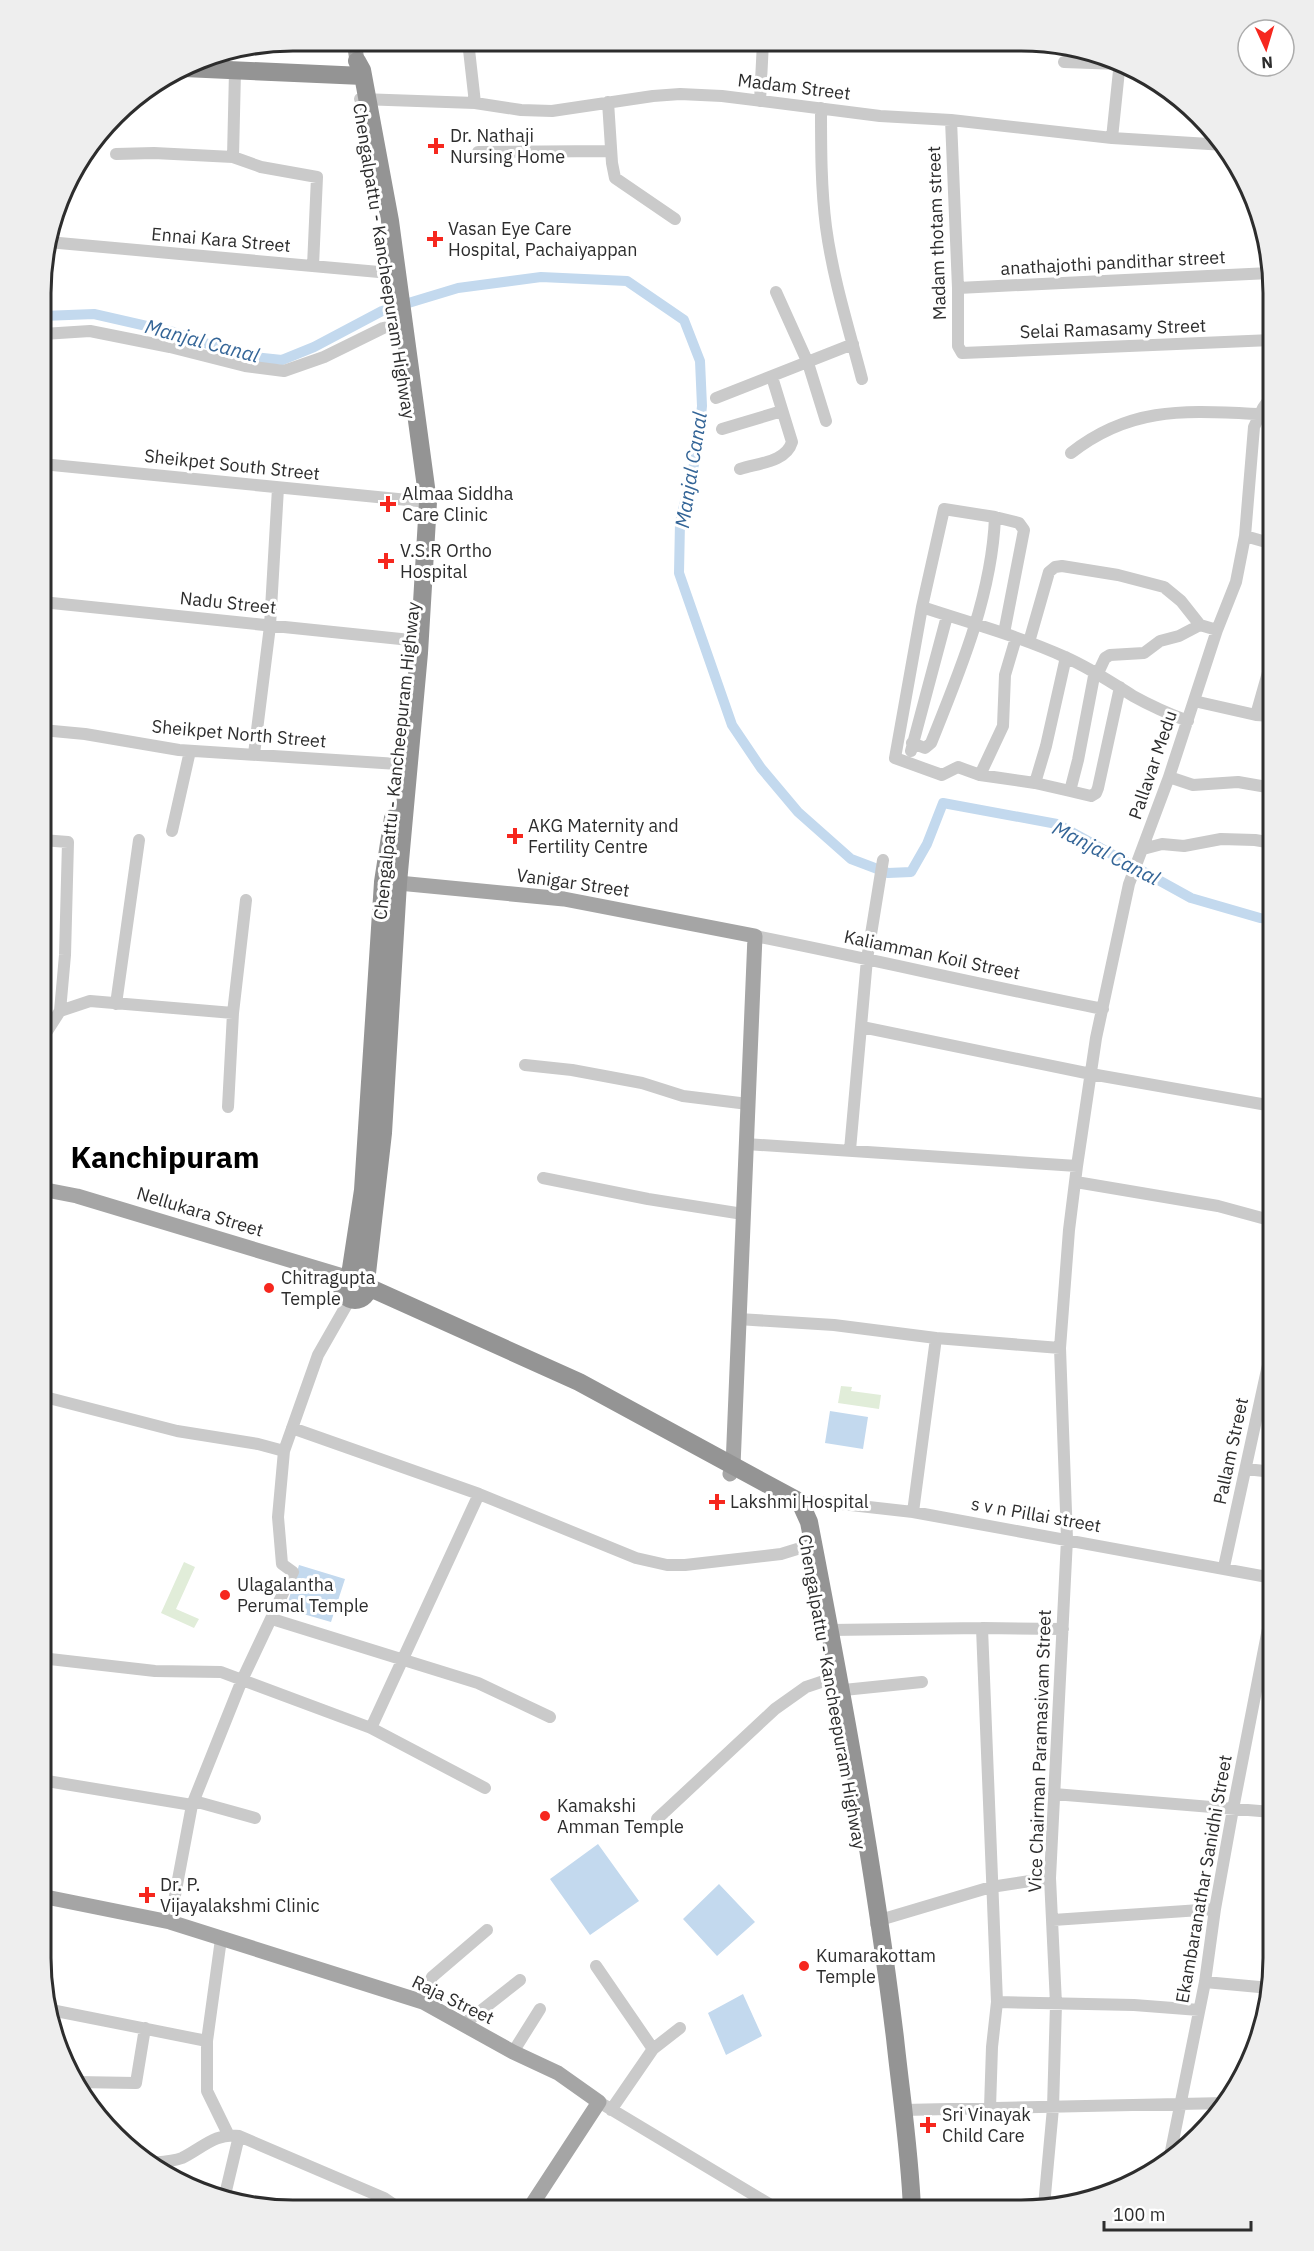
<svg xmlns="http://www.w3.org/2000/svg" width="1314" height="2251" viewBox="0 0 1314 2251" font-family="'IBM Plex Sans',sans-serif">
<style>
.green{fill:#e1edd9}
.water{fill:#c3d9ee}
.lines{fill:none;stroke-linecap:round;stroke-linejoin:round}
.canal{stroke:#c3d9ee;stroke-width:10}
.minor{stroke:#cacaca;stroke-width:12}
.major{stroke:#a5a5a5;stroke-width:15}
.highway{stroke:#949494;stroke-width:18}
.poi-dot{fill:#f6271e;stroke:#fff;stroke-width:2}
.labels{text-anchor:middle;stroke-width:6;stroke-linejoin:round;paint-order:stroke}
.street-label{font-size:18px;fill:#2d2d2d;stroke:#fff}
.poi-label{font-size:18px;fill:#2d2d2d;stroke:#fff;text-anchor:start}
.water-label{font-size:20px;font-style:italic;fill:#346597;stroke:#fff}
.town-label{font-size:30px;font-weight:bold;fill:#000;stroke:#fff}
.rim{fill:none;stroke:#2d2d2d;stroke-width:3}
</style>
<rect width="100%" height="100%" fill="#fff"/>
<path class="green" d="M 841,1386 L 852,1387 L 851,1391 L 881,1395 L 879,1409 L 838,1403 Z
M 184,1562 L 195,1567 L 176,1609 L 199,1619 L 194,1628 L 161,1613 Z"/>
<path class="water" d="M 830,1411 L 868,1417 L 863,1449 L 825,1443 Z
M 299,1565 L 345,1579 L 331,1622 L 286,1609 Z
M 598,1844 L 639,1901 L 590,1935 L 550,1879 Z
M 719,1884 L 755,1922 L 717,1956 L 683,1919 Z
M 743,1994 L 762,2036 L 726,2055 L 708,2013 Z"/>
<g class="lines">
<path class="canal" d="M 43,316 L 94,314 L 173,332 L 243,356 L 282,360 L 314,347 L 382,311 L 458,288 L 541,277 L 627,281 L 684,320 L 700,361 L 702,406 L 697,452 L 680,522 L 679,573 L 732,725 L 761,768 L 798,812 L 851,859 L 888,873 L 911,872 L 927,844 L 943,803 L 1057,824 L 1191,898 L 1260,918 L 1273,919"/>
<path class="minor" d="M 468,41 L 475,103
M 1064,62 L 1120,64
M 360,99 L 475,103 L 521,110 L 552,111 L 653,96 L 680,94 L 722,96 L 880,116 L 951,120 L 1112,138 L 1225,145
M 760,101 L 763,42
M 608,102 L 612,163 L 615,178 L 675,219
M 821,108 C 821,148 821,188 826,227 C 833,279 849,329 862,379
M 951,120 L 958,288 L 958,346 L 962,353 L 1273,340
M 1112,138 L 1120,61
M 478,152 L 611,151
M 116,154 L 154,153 L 233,157 L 235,71
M 233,157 L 261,167 L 317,177 L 313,266
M 48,242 L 390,273
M 958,288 L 1270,273
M 776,292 L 808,363 L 826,421
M 43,334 L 90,331 L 170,347 L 245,366 L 284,371 L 324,357 L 383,328 L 397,325
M 716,398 L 853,344
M 722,429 L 782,411
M 1071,453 C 1132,405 1188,411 1260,414
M 42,464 L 428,502
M 740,469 C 759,463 786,462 792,442 L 772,377
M 1245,536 L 1273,544
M 42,602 L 420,641
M 922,607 L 944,509 L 995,517 L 1019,523 L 1024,530 L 1004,633
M 1029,642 L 1049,572 L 1055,567 L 1062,566 L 1118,575 L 1164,587 L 1181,601 L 1200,625 L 1217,630
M 1095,671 L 1078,760 L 1070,791 L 1035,783 L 980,775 L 958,767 L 942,775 L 895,758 L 922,607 C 970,623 1019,636 1065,657 C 1090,668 1111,682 1133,696 C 1151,706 1169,714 1188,721
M 1098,673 L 1105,658 L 1110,655 L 1144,653 L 1160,641 L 1179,636 L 1200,625
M 1194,701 L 1256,715 L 1273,655
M 1256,715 L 1273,716
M 42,730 L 85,734 L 179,750 L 398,764
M 912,743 L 925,748 L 931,743 C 960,671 992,595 995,517
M 911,751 L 947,616
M 254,754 L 270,626 L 278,488
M 980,775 L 1003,726 L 1005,675 L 1016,638
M 1169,777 L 1193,785 L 1238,782 L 1273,788
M 1035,783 L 1046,746 L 1066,657
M 1070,791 L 1091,796 L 1096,793 L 1098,788 L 1120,687
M 172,831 L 190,751
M 42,840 L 68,842 L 65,955 L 60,1011
M 1143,849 L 1162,844 L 1184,846 L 1221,839 L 1255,840 L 1273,843
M 755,936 C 871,959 986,986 1103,1009
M 116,1004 L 139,840
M 862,1027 L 1091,1074 L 1273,1106
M 42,1039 L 60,1011 L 90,1001 L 233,1013
M 525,1065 L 572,1070 L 642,1083 L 683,1096 L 748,1104
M 228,1107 L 233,1013 L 246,900
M 746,1144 L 1077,1166
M 850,1150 L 867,959 L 883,860
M 543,1178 L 648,1199 L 743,1214
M 1076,1182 L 1218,1206 L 1273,1221
M 738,1319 L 834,1325 L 936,1338 L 913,1512
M 936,1338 L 1060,1348
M 41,1396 L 177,1431 L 258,1444 L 284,1451 L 278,1517 L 282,1564 L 293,1572 L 242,1680 L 192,1805 L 170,1922
M 292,1428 L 479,1494 L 636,1558 L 667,1565 L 685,1565 L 781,1554 L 807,1546
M 284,1451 L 318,1355 L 350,1299
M 1246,1469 L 1273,1472
M 796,1505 L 800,1502 L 833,1503 L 913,1512 L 1273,1578
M 1224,1567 L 1273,1342
M 272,1619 L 478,1683 L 550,1717
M 982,1628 L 997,2002 L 992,2047 L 990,2108
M 830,1630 L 982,1628 L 1063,1629
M 41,1658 L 155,1671 L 221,1672 L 371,1728 L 485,1788
M 834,1691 L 922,1682
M 371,1728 L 479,1494
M 41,1780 L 192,1805
M 1054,1794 L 1273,1812
M 194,1801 L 255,1818
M 657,1819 L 775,1709 L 806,1687 L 839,1676
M 1053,1920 L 1215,1909
M 876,1924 L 880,1920 L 991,1887 L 1050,1878
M 221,1939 L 207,2041 L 207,2091 L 228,2134
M 596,1966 L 653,2049
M 1205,1982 L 1270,1988
M 423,2002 L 432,1977 L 487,1930
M 997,2002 L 1134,2005 L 1199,2010
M 51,2010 L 207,2041
M 464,2024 L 520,1980
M 513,2052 L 540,2009
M 76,2082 L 136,2083 L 145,2028
M 599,2102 L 779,2210
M 611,2110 L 653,2049 L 680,2028
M 903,2110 L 1226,2103
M 1169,2161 L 1205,1982 L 1215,1909 L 1233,1809 L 1273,1603
M 148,2163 C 158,2162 172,2162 182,2158 C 201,2149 216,2132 239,2136 L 384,2198 L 400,2209
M 224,2199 L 239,2136
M 1044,2206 L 1053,2108 L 1056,2004 L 1050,1878 L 1067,1539 L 1060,1348 L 1069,1230 L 1077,1166 L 1096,1038 L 1129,884 L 1169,777 L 1217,630 L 1236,582 L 1245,536 L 1254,427 L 1263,408 L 1273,394"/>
<path class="major" d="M 354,41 L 357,61
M 388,882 L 564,899 L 755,936 L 733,1466 L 730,1474
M 41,1189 L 77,1196 L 346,1277
M 41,1896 L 170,1922 L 423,2002 L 513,2052 L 558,2073 L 599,2102 L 529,2209"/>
<path class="highway" d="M 357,61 L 362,70 L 390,221 L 428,502 L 419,653 L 398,883 L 383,1133 L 366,1282
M 184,68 L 363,76
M342 1287a13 13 0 1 1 26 0a13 13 0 1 1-26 0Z
M 350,1275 L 363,1190 L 383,882 L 393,818
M 368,1287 L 579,1382 L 800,1502 L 809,1522 C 842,1693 874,1865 895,2038 C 901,2095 910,2153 912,2210"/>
</g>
<g class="poi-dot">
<path d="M433 137h6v6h6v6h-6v6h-6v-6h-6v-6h6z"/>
<path d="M432 230h6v6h6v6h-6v6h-6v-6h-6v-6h6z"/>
<path d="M385 495h6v6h6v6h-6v6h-6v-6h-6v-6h6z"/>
<path d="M383 552h6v6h6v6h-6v6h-6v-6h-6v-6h6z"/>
<path d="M512 827h6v6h6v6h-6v6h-6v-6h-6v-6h6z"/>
<circle cx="269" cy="1288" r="6"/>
<path d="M714 1493h6v6h6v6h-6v6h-6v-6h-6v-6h6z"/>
<circle cx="225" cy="1595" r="6"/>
<circle cx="545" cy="1816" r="6"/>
<path d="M144 1886h6v6h6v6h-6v6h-6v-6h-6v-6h6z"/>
<circle cx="804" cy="1966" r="6"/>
<path d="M925 2116h6v6h6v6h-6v6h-6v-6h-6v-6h6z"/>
</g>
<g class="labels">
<g class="street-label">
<text transform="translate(794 87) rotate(7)" y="6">Madam Street</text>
<text transform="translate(937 233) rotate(-92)" y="6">Madam thotam street</text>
<text transform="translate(221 240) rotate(5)" y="6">Ennai Kara Street</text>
<text transform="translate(384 261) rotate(81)" y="6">Chengalpattu - Kancheepuram Highway</text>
<text transform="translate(1113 263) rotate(-3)" y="6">anathajothi pandithar street</text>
<text transform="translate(1113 329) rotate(-2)" y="6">Selai Ramasamy Street</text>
<text transform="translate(232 465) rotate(6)" y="6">Sheikpet South Street</text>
<text transform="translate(228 603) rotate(6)" y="6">Nadu Street</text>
<text transform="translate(239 734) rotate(5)" y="6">Sheikpet North Street</text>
<text transform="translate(397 761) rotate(-84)" y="6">Chengalpattu - Kancheepuram Highway</text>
<text transform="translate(1153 765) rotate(-71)" y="6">Pallavar Medu</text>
<text transform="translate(573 883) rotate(8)" y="6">Vanigar Street</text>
<text transform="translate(932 955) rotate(12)" y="6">Kaliamman Koil Street</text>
<text transform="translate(200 1212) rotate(17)" y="6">Nellukara Street</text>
<text transform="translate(1231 1451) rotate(-78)" y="6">Pallam Street</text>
<text transform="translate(1036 1515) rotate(10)" y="6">s v n Pillai street</text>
<text transform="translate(832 1692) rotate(80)" y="6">Chengalpattu - Kancheepuram Highway</text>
<text transform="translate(1040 1751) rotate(-88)" y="6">Vice Chairman Paramasivam Street</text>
<text transform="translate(1204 1879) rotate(-80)" y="6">Ekambaranathar Sanidhi Street</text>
<text transform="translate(453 2000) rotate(26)" y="6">Raja Street</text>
</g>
<g class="poi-label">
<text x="450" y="142">Dr. Nathaji<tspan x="450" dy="21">Nursing Home</tspan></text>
<text x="448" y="235">Vasan Eye Care<tspan x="448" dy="21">Hospital, Pachaiyappan</tspan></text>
<text x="402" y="500">Almaa Siddha<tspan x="402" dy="21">Care Clinic</tspan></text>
<text x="400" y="557">V.S.R Ortho<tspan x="400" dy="21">Hospital</tspan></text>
<text x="528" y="832">AKG Maternity and<tspan x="528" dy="21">Fertility Centre</tspan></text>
<text x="281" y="1284">Chitragupta<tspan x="281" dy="21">Temple</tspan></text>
<text x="730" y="1508">Lakshmi Hospital</text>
<text x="237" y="1591">Ulagalantha<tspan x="237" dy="21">Perumal Temple</tspan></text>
<text x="557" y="1812">Kamakshi<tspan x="557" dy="21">Amman Temple</tspan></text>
<text x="160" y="1891">Dr. P.<tspan x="160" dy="21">Vijayalakshmi Clinic</tspan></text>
<text x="816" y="1962">Kumarakottam<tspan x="816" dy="21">Temple</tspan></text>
<text x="942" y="2121">Sri Vinayak<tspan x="942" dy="21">Child Care</tspan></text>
</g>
<g class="water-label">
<text transform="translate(202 341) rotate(15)" y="7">Manjal Canal</text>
<text transform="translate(691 470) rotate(-81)" y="7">Manjal Canal</text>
<text transform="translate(1106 853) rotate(27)" y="7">Manjal Canal</text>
</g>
<g class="town-label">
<text x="165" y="1168">Kanchipuram</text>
</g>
</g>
<path d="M0 0H1314V2251H0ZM293 51H1021A242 242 0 0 1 1263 293V1958A242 242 0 0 1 1021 2200H293A242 242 0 0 1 51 1958V293A242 242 0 0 1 293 51Z" fill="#eee" fill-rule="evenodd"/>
<path class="rim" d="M293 51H1021A242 242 0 0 1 1263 293V1958A242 242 0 0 1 1021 2200H293A242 242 0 0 1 51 1958V293A242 242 0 0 1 293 51Z"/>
<g transform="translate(1266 48) rotate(176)"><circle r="28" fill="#ffffff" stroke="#ababab" stroke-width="1.5"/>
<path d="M0-4.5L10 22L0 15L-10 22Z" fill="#f6271e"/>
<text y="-9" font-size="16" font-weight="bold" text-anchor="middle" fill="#2d2d2d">N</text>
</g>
<path d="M1104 2221v9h147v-9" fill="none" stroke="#2d2d2d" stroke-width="3"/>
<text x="1113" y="2221" font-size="18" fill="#2d2d2d" stroke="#ffffff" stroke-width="4.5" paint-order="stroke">100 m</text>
</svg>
